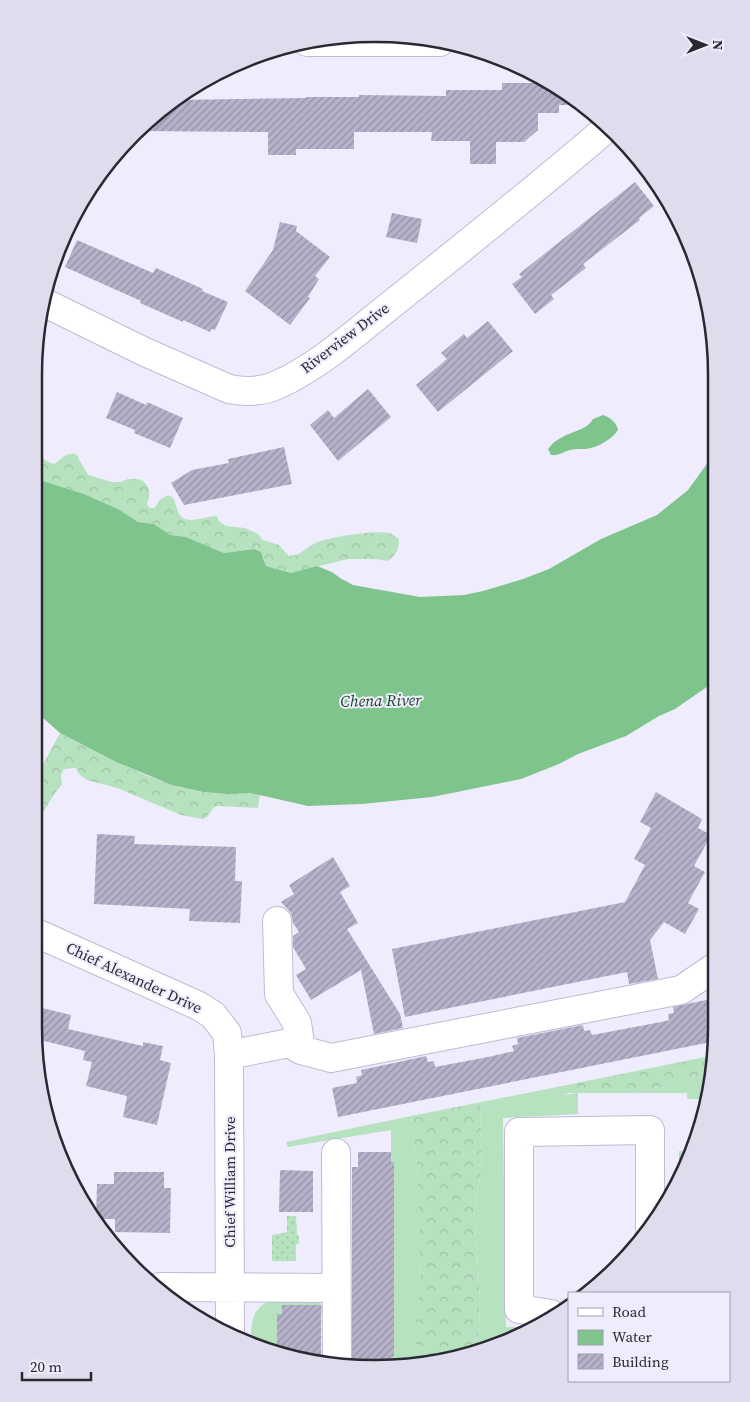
<svg xmlns="http://www.w3.org/2000/svg" width="750" height="1402" viewBox="0 0 750 1402" font-family="'Source Serif 4',serif">
<style>
.grass{fill:#b7e2bf}
.forest{fill:url(#forest-crowns)}
.park{fill:url(#park-dots)}
.garden{fill:url(#garden-furrows)}
.water{fill:#7fc38d}
.building{fill:url(#building-hatch)}
.lines{fill:none;stroke-linecap:round;stroke-linejoin:round}
.minor-casing{stroke:#bebbd3;stroke-width:30}
.minor{stroke:#fff;stroke-width:28}
.labels{text-anchor:middle;stroke-width:4;stroke-linejoin:round;paint-order:stroke}
.street-label{font-size:15px;fill:#2a2932;stroke:#efedfd}
.water-label{font-size:16px;font-style:italic;fill:#154623;stroke:#efedfd}
.rim{fill:none;stroke:#2a2932;stroke-width:2.5}
</style>
<defs>
<pattern id="forest-crowns" width="20" height="18" patternUnits="userSpaceOnUse" patternTransform="scale(1.25)"><rect width="20" height="18" fill="#b7e2bf"/><path d="M2 6a3 3 0 1 1 6 0M12 15a3 3 0 1 1 6 0" fill="none" stroke="#9ec2a5"/></pattern>
<pattern id="park-dots" width="8" height="8" patternUnits="userSpaceOnUse" patternTransform="scale(1.25)"><rect width="8" height="8" fill="#b7e2bf"/><path d="M2 2h.1M6 6h.1" fill="none" stroke="#9ec2a5" stroke-width="1.8" stroke-linecap="round"/></pattern>
<pattern id="garden-furrows" width="10" height="10" patternUnits="userSpaceOnUse" patternTransform="scale(1.25)"><rect width="10" height="10" fill="#b7e2bf"/><path d="M-1 1l2-2M0 10L10 0M9 11l2-2" fill="none" stroke="#9ec2a5"/></pattern>
<pattern id="building-hatch" width="6" height="6" patternUnits="userSpaceOnUse" patternTransform="scale(1.25)"><rect width="6" height="6" fill="#b5b2ca"/><path d="M-1 1l2-2M0 6l6-6M5 7l2-2" fill="none" stroke="#9391a5"/></pattern>
</defs>
<rect width="100%" height="100%" fill="#efedfd"/>
<path class="grass" d="M 712,1072 L 707,1099 L 687,1099 L 687,1093 L 635,1093 L 651,1088 L 668,1087 L 683,1079 Z
M 552,1088 L 552,1091 L 564,1095 L 578,1093 L 578,1114 L 503,1118 L 506,1327 L 531,1327 L 506,1342 L 478,1349 L 480,1299 L 474,1209 L 481,1174 L 482,1141 L 480,1119 L 481,1102 Z
M 411,1116 L 417,1164 L 420,1226 L 421,1282 L 417,1362 L 398,1367 L 375,1365 L 391,1365 L 391,1357 L 394,1356 L 394,1162 L 391,1162 L 391,1130 L 288,1147 L 286,1142 Z
M 269,1301 L 319,1302 L 323,1308 L 324,1313 L 315,1313 L 315,1305 L 282,1305 L 282,1314 L 277,1314 L 277,1352 L 251,1340 C 251,1323 252,1309 269,1301 Z"/>
<path class="forest" d="M 34,453 C 42,456 45,462 54,464 C 62,459 65,452 76,454 L 88,475 C 97,477 109,483 119,482 C 122,482 126,479 130,479 C 147,477 153,490 147,504 L 149,508 L 154,508 C 158,505 159,499 164,497 C 179,490 173,515 185,519 C 195,522 207,516 217,516 L 219,521 L 226,526 L 245,528 L 258,534 L 263,540 L 279,545 L 289,556 C 301,556 307,546 318,542 C 332,537 374,530 389,533 C 393,534 396,537 399,539 C 399,551 396,554 388,561 L 376,559 L 348,559 L 291,573 L 266,566 L 264,558 L 254,549 L 224,553 L 186,537 L 170,535 L 154,524 L 138,522 L 118,509 L 84,494 L 34,478 Z
M 60,733 C 105,757 151,782 202,792 C 222,795 241,791 260,794 L 258,808 L 219,806 L 214,807 L 207,817 L 203,819 L 181,815 L 117,788 L 87,780 L 80,775 L 76,768 L 64,769 L 61,775 L 62,785 C 54,792 47,807 41,816 L 43,831 L 34,853 L 34,781 Z
M 715,1055 L 712,1072 L 683,1079 L 668,1087 L 651,1088 L 635,1093 L 569,1093 L 564,1095 L 552,1091 L 552,1088 Z
M 481,1102 L 480,1119 L 482,1141 L 481,1174 L 474,1209 L 480,1299 L 478,1349 L 416,1363 L 416,1314 L 421,1282 L 417,1164 L 411,1116 Z"/>
<path class="park" d="M 287,1216 L 296,1216 L 297,1234 L 299,1237 L 299,1243 L 296,1245 L 296,1261 L 272,1261 L 272,1235 L 287,1232 Z"/>
<path class="garden" d="M 679,1151 L 687,1151 L 687,1162 L 679,1181 Z"/>
<path class="water" d="M 603,415 C 610,417 617,423 618,430 C 613,438 600,446 591,448 C 584,450 577,448 570,450 C 563,452 559,456 551,455 L 548,449 C 562,430 585,434 593,419 Z
M 714,454 L 714,682 L 675,709 L 659,716 L 626,736 L 578,754 L 559,764 L 521,779 L 432,797 L 362,804 L 308,806 L 251,793 L 227,794 L 203,792 L 172,785 L 116,762 L 60,733 L 34,710 L 34,478 L 84,494 L 118,509 L 138,522 L 154,524 L 170,535 L 186,537 L 224,553 L 254,549 L 261,552 L 266,566 L 291,573 L 317,566 L 332,572 L 340,578 L 353,585 L 420,597 L 464,595 L 483,591 L 523,579 L 549,569 L 601,539 L 657,515 L 688,490 Z"/>
<path class="building" d="M 502,83 L 547,83 L 580,105 L 559,105 L 559,113 L 538,113 L 538,130 L 524,142 L 496,142 L 496,164 L 470,164 L 470,141 L 431,141 L 432,132 L 354,132 L 354,149 L 296,149 L 296,155 L 268,155 L 268,132 L 138,131 L 150,118 L 176,100 L 306,98 L 306,97 L 359,97 L 359,95 L 446,96 L 446,90 L 502,90 Z
M 635,182 L 654,206 L 639,218 L 640,220 L 583,264 L 586,268 L 551,295 L 554,299 L 535,314 L 512,284 L 522,277 L 519,274 Z
M 392,213 L 422,219 L 417,243 L 386,237 Z
M 280,222 L 297,226 L 296,231 L 330,257 L 315,276 L 319,279 L 308,297 L 310,298 L 290,325 L 245,291 L 273,250 Z
M 77,240 L 153,273 L 156,268 L 203,289 L 202,291 L 228,302 L 215,330 L 211,329 L 210,332 L 183,320 L 183,322 L 140,303 L 141,301 L 65,267 Z
M 488,321 L 513,351 L 438,412 L 416,385 L 447,359 L 441,353 L 464,334 L 467,338 Z
M 368,389 L 391,417 L 338,461 L 310,425 L 328,410 L 334,418 Z
M 117,392 L 146,405 L 147,402 L 183,418 L 170,448 L 134,433 L 135,430 L 106,418 Z
M 284,447 L 292,484 L 184,505 L 171,483 L 192,470 L 229,463 L 228,459 Z
M 656,792 L 702,819 L 698,828 L 711,835 L 694,866 L 705,872 L 688,903 L 699,909 L 685,934 L 664,922 L 650,940 L 658,979 L 629,984 L 627,972 L 405,1017 L 392,949 L 625,902 L 645,865 L 634,859 L 651,828 L 640,822 Z
M 97,834 L 135,836 L 134,844 L 236,847 L 235,881 L 242,881 L 240,923 L 189,921 L 190,909 L 94,904 Z
M 333,857 L 350,886 L 340,892 L 358,923 L 347,929 L 400,1014 L 403,1028 L 374,1034 L 361,970 L 311,1000 L 296,975 L 306,969 L 293,947 L 293,936 L 299,932 L 293,923 L 291,913 L 281,902 L 294,894 L 289,885 Z
M 715,998 L 716,1041 L 338,1117 L 332,1088 L 357,1083 L 356,1077 L 362,1075 L 361,1070 L 426,1056 L 428,1062 L 434,1061 L 435,1067 L 488,1057 L 514,1051 L 512,1046 L 518,1044 L 517,1038 L 583,1025 L 584,1031 L 590,1030 L 592,1035 L 661,1022 L 669,1020 L 668,1014 L 674,1013 L 673,1007 Z
M 42,1008 L 71,1015 L 68,1029 L 143,1046 L 143,1042 L 163,1046 L 160,1060 L 171,1063 L 157,1125 L 123,1117 L 127,1096 L 86,1086 L 92,1062 L 83,1060 L 85,1051 L 36,1039 L 34,1021 L 39,1022 Z
M 358,1152 L 391,1152 L 391,1162 L 394,1162 L 394,1357 L 391,1357 L 391,1365 L 352,1363 L 352,1167 L 358,1167 Z
M 280,1170 L 313,1171 L 313,1212 L 279,1212 Z
M 114,1172 L 164,1172 L 164,1188 L 171,1188 L 170,1233 L 115,1232 L 115,1219 L 96,1219 L 97,1184 L 114,1184 Z
M 282,1305 L 321,1305 L 321,1360 L 287,1357 L 277,1352 L 277,1314 L 282,1314 Z"/>
<g class="lines">
<g class="minor-casing">
<path id="minor" d="M 307,42 L 440,42
M 43,302 L 145,352 L 229,389 C 244,392 262,392 277,385 C 320,366 360,329 397,300 C 468,243 539,187 608,127
M 277,921 L 279,994 L 297,1023 L 301,1050
M 34,932 L 199,1006 L 213,1015 L 227,1033 L 229,1055 L 230,1331
M 229,1055 L 289,1043 L 301,1050 L 331,1058 L 681,990 L 715,967
M 336,1153 L 337,1362
M 160,1287 L 336,1288
M 551,1314 L 519,1309 L 519,1132 L 650,1130 L 650,1228"/>
</g>
<use href="#minor" class="minor"/>
</g>
<g class="labels">
<g class="street-label">
<text transform="translate(345 338) rotate(-37)" y="5">Riverview Drive</text>
<text transform="translate(134 978) rotate(25)" y="5">Chief Alexander Drive</text>
<text transform="translate(230 1182) rotate(-90)" y="5">Chief William Drive</text>
</g>
<g class="water-label">
<text transform="translate(381 700) rotate(-1)" y="6">Chena River</text>
</g>
</g>
<path d="M0 0H750V1402H0ZM374 42H376A332 332 0 0 1 708 374V1028A332 332 0 0 1 376 1360H374A332 332 0 0 1 42 1028V374A332 332 0 0 1 374 42Z" fill="#dfdded" fill-rule="evenodd"/>
<path class="rim" d="M374 42H376A332 332 0 0 1 708 374V1028A332 332 0 0 1 376 1360H374A332 332 0 0 1 42 1028V374A332 332 0 0 1 374 42Z"/>
<rect x="568" y="1292" width="162" height="90" fill="#efedfd" stroke="#a09fac"/>
<rect x="578" y="1308" width="25" height="8" fill="#ffffff" stroke="#a09fac"/>
<text x="612" y="1317" font-size="15" fill="#2a2932">Road</text>
<rect x="578" y="1330" width="25" height="15" fill="#7fc38d" stroke="#a09fac"/>
<text x="612" y="1342" font-size="15" fill="#2a2932">Water</text>
<rect x="578" y="1354" width="25" height="15" fill="url(#building-hatch)" stroke="#a09fac"/>
<text x="612" y="1367" font-size="15" fill="#2a2932">Building</text>
<g transform="translate(705 45) rotate(90)" stroke="#efedfd" stroke-width="4" paint-order="stroke">
<path d="M0-4L9 19L0 12L-9 19Z" fill="#2a2932"/>
<text y="-8" font-size="14" font-weight="bold" text-anchor="middle" fill="#2a2932">N</text>
</g>
<path d="M22 1372v8h69v-8" fill="none" stroke="#2a2932" stroke-width="2.5"/>
<text x="30" y="1372" font-size="15" fill="#2a2932" stroke="#efedfd" stroke-width="4" paint-order="stroke">20 m</text>
</svg>
